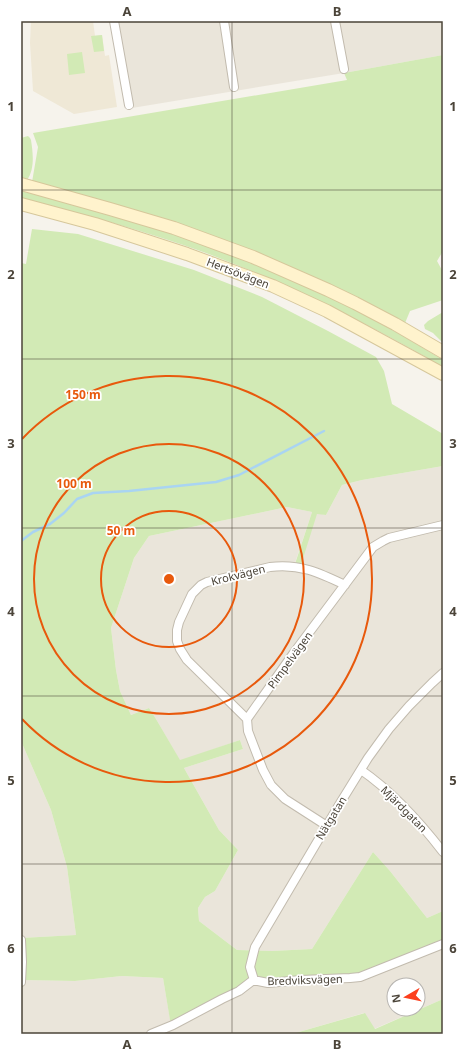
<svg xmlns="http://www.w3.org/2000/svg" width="464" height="1055" viewBox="0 0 464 1055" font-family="'Noto Sans',sans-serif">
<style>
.residential{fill:#eae5da;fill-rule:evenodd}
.education{fill:#efe8d6}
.green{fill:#d2eab5}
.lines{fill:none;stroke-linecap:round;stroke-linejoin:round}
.stream{stroke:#a9d4f2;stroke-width:2.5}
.street-casing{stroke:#c2bbae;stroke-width:10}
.secondary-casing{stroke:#d6c79b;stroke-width:14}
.street{stroke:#fff;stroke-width:8}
.secondary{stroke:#fff3cd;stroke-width:12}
.grid{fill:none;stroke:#4b4439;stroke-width:1;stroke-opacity:0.55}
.ring{fill:none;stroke:#e8590c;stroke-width:2}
.labels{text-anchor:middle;stroke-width:3.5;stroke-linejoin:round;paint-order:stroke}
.street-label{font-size:11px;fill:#4b4439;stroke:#fff}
.centre{fill:#e8590c;stroke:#fff;stroke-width:2}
.ring-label{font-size:12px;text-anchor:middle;font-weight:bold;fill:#e8590c;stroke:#fff;stroke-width:3.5;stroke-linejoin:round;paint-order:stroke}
.neatline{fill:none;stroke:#4b4439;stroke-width:1.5}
.grid-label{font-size:13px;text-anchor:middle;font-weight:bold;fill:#4b4439}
</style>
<rect width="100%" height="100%" fill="#f6f3ec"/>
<path class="residential" d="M 116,21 L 443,21 L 443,55 L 344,73 L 132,108 Z
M 443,466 L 443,911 L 427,918 L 390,871 L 373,852 L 312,949 L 272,951 L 237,950 L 199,921 L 198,908 L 205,897 L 215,891 L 238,850 L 219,830 L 184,768 L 243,749 L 240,740 L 180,761 L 156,719 L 149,708 L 131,715 L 120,691 L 116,670 L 111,628 L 134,558 L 149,536 L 287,507 L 312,512 L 294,566 L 317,513 L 326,515 L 342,485 L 362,480 Z
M 21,741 L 51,810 L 67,867 L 76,935 L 21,938 Z
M 443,944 L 443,999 L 374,1029 L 364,1013 L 292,1034 L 21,1034 L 21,980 L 75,981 L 122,976 L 163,978 L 171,1025 L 246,986 ZM 394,985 L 418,985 L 418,1009 L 394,1009 Z"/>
<path class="education" d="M 31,21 L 93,21 L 95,36 L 102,35 L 105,56 L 109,55 L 117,107 L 74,114 L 33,91 L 30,43 Z"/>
<path class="green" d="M 102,35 L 104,51 L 94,52 L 91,36 Z
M 82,52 L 85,73 L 69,75 L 67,54 Z
M 443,55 L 443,251 L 437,261 L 443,272 L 443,300 L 410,311 L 403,328 L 243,254 L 31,188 L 38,147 L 33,133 L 347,80 L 344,73 Z
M 28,136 L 30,138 L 31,140 C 33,153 35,169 27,180 L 21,178 L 21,138 Z
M 21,191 C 102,211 183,235 260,266 C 324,292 385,324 443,360 L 443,367 C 367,323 289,284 206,253 C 146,231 83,214 21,198 Z
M 32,229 L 78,234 L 194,270 L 262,297 L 328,331 L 376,357 L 384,371 L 392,404 L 443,434 L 443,466 L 362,480 L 342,485 L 326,515 L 317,514 L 300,568 L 294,567 L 312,512 L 287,507 L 149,536 L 134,558 L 111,628 L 116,670 L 120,691 L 131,715 L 149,708 L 156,719 L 180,760 L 240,740 L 243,749 L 184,768 L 219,830 L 238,850 L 215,891 L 205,897 L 198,908 L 199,921 L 237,950 L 272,951 L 312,949 L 373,852 L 390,871 L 427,918 L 443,911 L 443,944 L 360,976 L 254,980 L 171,1026 L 163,978 L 122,976 L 75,981 L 21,980 L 21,938 L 76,935 L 67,867 L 51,810 L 21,741 L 21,263 L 26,264 Z
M 443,312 L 443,343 L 433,333 L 425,329 L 424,325 L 428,321 Z
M 443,999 L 443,1034 L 292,1034 L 365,1013 L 375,1029 Z"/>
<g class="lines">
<path class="stream" d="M 21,541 L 33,532 L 50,524 L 64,513 L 77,499 L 93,493 L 129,491 L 216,482 L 239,475 L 324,431"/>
<g class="street-casing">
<path id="street" d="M 114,21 L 129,105
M 224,21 L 234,87
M 335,21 L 344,69
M 247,719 L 187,660 L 180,649 L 177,641 L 177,630 L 179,622 L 192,594 L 201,585 L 207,582 L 270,567 C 299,563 320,573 345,585
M 361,770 C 393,792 419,821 443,852
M 327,826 L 285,799 L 271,785 L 263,770 L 248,731 L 247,719 L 293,654 L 373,547 L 383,541 L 389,538 L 443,525
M 21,940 L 22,962 L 21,982
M 254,980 L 250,967 L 255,947 L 339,805 L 368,758 L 389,729 L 409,706 L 432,683 L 443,673
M 151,1034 L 173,1025 L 222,999 L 239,991 L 252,981 L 258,981 L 268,983 L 301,980 L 350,978 L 360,977 L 443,944"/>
</g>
<g class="secondary-casing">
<path id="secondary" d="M 21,184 L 110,209 L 174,228 L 253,257 L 328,290 L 355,303 L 395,324 L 443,352
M 21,204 L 95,224 L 187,254 L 273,286 L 327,311 L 443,374"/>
</g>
<use href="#street" class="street"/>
<use href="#secondary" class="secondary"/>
</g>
<path class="grid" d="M 232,21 L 232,1034M 21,190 L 443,190M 21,359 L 443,359M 21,528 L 443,528M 21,696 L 443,696M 21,864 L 443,864"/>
<g class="ring">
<circle cx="169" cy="579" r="68"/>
<circle cx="169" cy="579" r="135"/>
<path d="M22 439A203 203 0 1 1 22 719"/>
</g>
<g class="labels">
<g class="street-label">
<text transform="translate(238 273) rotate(21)" y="4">Hertsövägen</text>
<text transform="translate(238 575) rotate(-14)" y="4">Krokvägen</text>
<text transform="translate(290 660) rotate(-54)" y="4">Pimpelvägen</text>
<text transform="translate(404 809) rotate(45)" y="4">Mjärdgatan</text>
<text transform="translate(331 818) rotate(-59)" y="4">Nätgatan</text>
<text transform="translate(305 980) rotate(-2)" y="4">Bredviksvägen</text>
</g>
</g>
<circle cx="169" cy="579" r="6" class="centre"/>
<g class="ring-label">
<text x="83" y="399">150 m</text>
<text x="74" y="488">100 m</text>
<text x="121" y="535">50 m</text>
</g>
<rect width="464" height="1055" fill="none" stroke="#ffffff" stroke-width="44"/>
<g transform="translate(406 997) rotate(261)"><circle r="19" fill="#ffffff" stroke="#b7b4b0"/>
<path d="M0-3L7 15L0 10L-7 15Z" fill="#fc3f1d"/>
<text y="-6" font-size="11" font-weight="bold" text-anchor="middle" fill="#4b4439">N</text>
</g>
<rect x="22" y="22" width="420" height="1011" class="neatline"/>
<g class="grid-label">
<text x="127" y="16">A</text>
<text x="337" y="16">B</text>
<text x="11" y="111">1</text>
<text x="453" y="111">1</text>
<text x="11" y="279">2</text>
<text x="453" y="279">2</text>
<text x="11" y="448">3</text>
<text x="453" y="448">3</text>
<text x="11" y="616">4</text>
<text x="453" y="616">4</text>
<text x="11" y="785">5</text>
<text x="453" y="785">5</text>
<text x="11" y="953">6</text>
<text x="453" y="953">6</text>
<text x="127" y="1049">A</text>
<text x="337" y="1049">B</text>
</g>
</svg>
